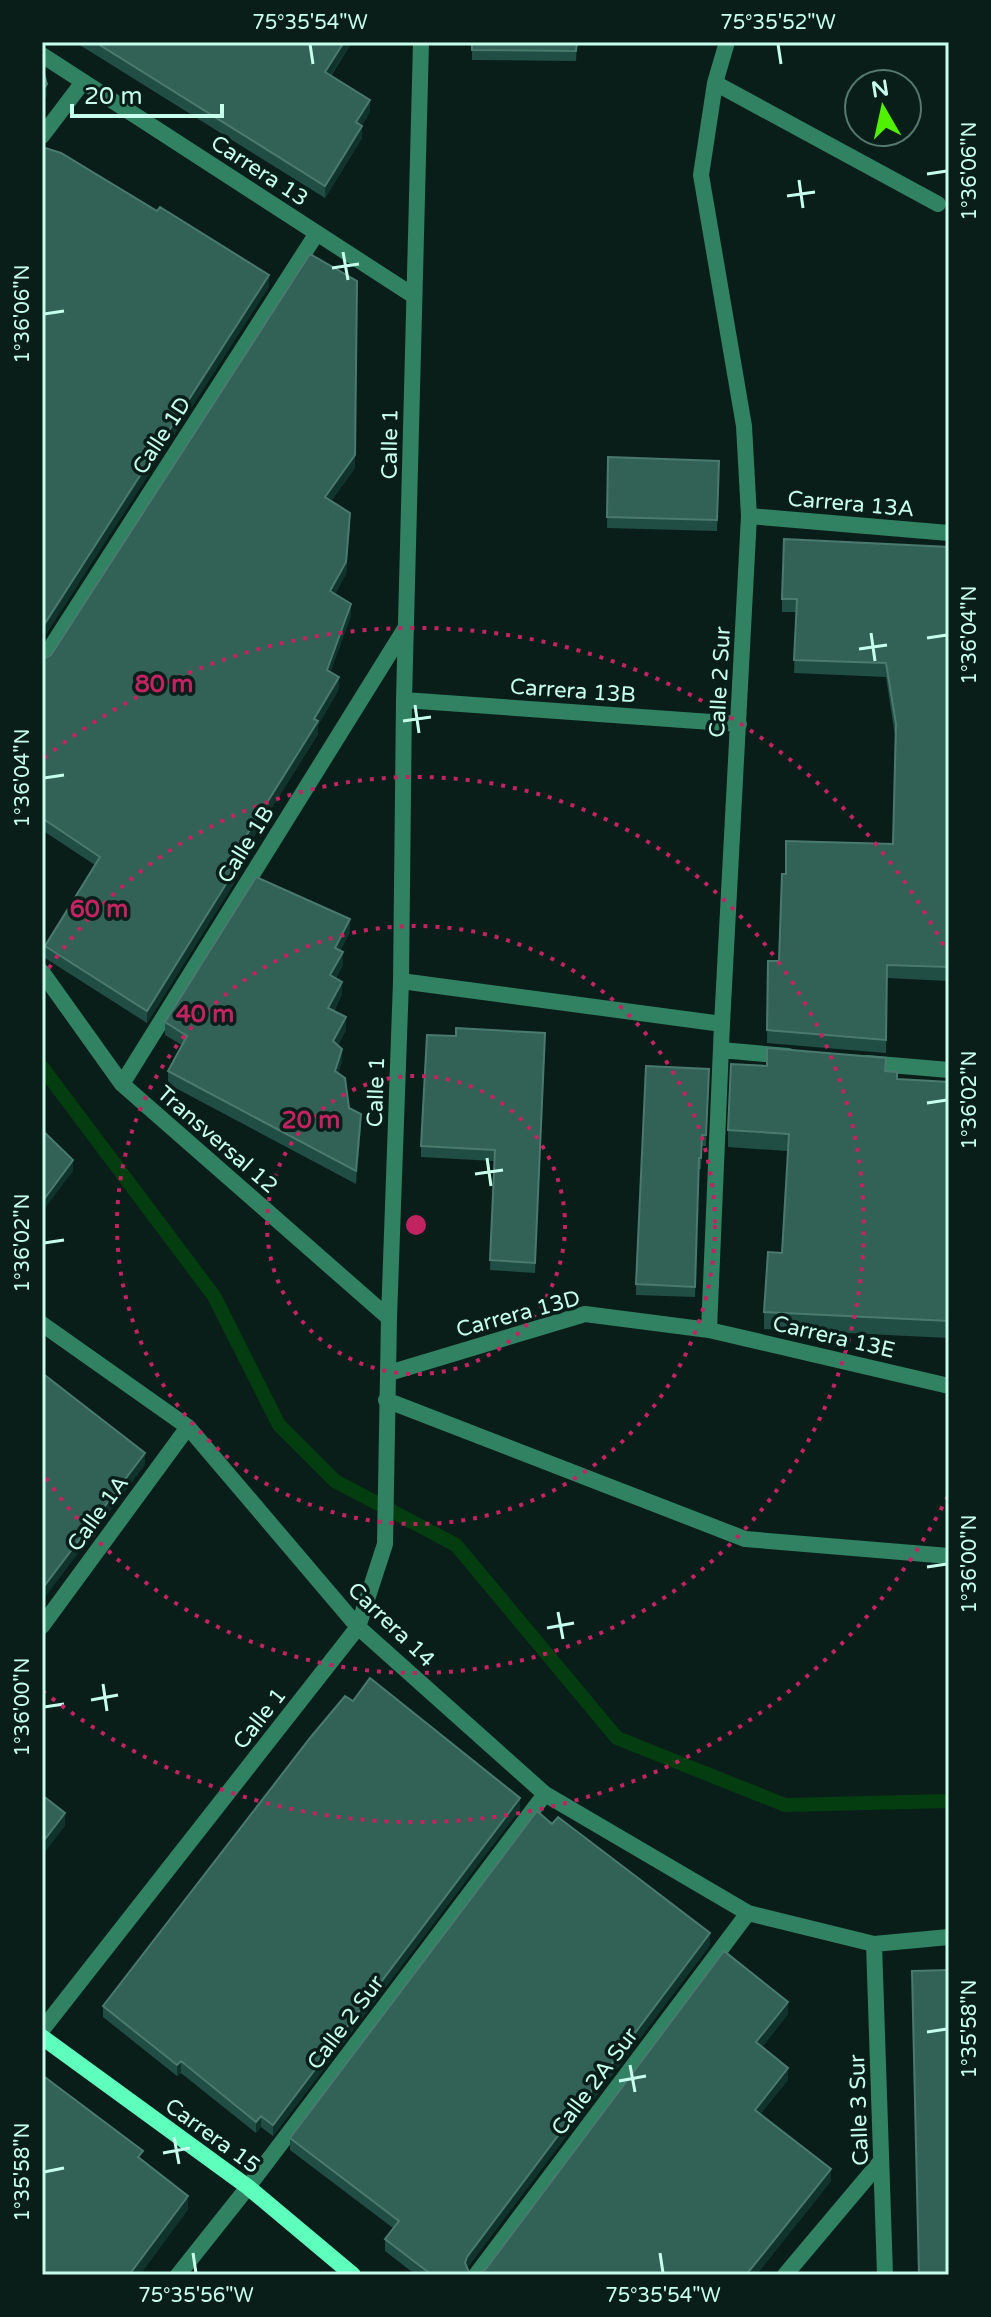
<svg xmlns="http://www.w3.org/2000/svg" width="991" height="2317" viewBox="0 0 991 2317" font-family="'Varela Round',sans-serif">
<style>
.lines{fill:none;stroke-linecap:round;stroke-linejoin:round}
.stream{stroke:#043d10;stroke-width:14}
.street{stroke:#308262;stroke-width:16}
.secondary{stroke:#5effbd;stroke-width:16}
.wall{fill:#214e44}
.shaded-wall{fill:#10332b}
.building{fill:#326156;stroke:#4a7a6e;stroke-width:2}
.ticks{fill:none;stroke:#c7ffed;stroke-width:3}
.ring{fill:none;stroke:#c22462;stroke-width:4;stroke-dasharray:4 8}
.labels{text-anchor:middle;stroke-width:7;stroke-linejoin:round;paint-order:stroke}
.street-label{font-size:22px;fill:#c7ffed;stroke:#0a1e19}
.centre{fill:#c22462;stroke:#0a1e19;stroke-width:4}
.ring-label{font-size:24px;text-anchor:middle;font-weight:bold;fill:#c22462;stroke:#0a1e19;stroke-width:7;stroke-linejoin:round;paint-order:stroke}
.neatline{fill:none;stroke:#c7ffed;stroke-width:3}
.ticks-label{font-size:20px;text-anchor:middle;fill:#c7ffed}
</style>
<rect width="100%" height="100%" fill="#0a1e19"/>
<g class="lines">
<path class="stream" d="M 42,1067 L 214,1296 L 279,1425 L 335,1481 L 456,1545 L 617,1738 L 785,1805 L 949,1801"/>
<path class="street" d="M 42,55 L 414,296
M 715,83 L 938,204
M 42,136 L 83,82
M 749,516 L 949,533
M 42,661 L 317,233
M 404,700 L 739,724
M 42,972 L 122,1084 L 389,1318
M 401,981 L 722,1024
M 721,1050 L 788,1056
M 867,1063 L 949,1070
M 122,1084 L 406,627
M 42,1324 L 188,1427 L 358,1627 L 545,1794 L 748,1913 L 874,1944 L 949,1937
M 709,1330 L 722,1024 L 749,516 L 744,426 L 701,175 L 715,83 L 727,42
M 389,1373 L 585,1314 L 709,1330 L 949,1386
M 386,1400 L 745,1539 L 949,1556
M 42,1626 L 188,1427
M 874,1944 L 885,2275
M 42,2030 L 358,1627 L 385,1544 L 389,1318 L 401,981 L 404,700 L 421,42
M 178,2275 L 248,2187 L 545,1794
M 476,2275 L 748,1913
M 785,2275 L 881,2161"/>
<path class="secondary" d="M 42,2037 L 248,2187 L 353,2275"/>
</g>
<path class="wall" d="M 75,42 L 352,42 L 331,76 L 370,112 L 362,125 L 362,138 L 325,198 Z
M 472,42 L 577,42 L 576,61 L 472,60 Z
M 608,457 L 719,461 L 717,531 L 607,528 Z
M 355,468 L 331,501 L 350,525 L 346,574 L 335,594 L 351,616 L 330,672 L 339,689 L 318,725 L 318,734 L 234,868 L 236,880 L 147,1023 L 45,958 L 45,946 L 95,865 L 42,830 L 42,660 Z
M 949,547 L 949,981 L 887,978 L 886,1053 L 767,1043 L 768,961 L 779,961 L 786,874 L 893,844 L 895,736 L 886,677 L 794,673 L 796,612 L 782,612 L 782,599 Z
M 350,932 L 340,951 L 343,965 L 336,978 L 342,994 L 334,1011 L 346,1030 L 338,1045 L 342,1061 L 338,1073 L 349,1108 L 361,1127 L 356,1184 L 168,1084 L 168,1071 L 182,1045 L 165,1035 L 165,1022 Z
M 545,1044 L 535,1273 L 490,1270 L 494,1161 L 421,1157 L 421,1146 Z
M 709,1069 L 706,1146 L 702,1146 L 701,1169 L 699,1169 L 695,1297 L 636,1295 L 636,1284 Z
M 885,1071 L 897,1079 L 949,1082 L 949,1338 L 764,1329 L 764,1312 L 782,1253 L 788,1151 L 728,1147 L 728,1130 Z
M 520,1809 L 273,2136 L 261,2127 L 256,2133 L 181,2073 L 177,2076 L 103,2017 L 103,2006 Z
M 710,1945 L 467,2268 L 469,2272 L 475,2274 L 485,2270 L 788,2014 L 762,2047 L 788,2080 L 760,2114 L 831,2181 L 756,2275 L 416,2275 L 385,2251 L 385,2239 L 393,2228 L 290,2150 L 290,2138 Z"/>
<path class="shaded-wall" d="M 344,42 L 352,42 L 325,84 L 325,72 Z
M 47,84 L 47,96 L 42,103 L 42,91 Z
M 370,100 L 370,112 L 356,135 L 356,122 Z
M 362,126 L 362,138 L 325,198 L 325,186 Z
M 269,275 L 269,287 L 42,641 L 42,628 Z
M 357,281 L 355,468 L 325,509 L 325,497 Z
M 350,513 L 346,574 L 330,603 L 330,591 Z
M 351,604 L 351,616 L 327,682 L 327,670 Z
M 339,677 L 339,689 L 318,725 L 318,734 L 228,877 L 228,865 Z
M 236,868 L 236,880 L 147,1023 L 147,1011 Z
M 350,919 L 350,932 L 335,961 L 335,948 Z
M 343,952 L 343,965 L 330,988 L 330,975 Z
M 342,982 L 342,994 L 328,1021 L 328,1008 Z
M 346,1017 L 346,1030 L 333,1054 L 333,1041 Z
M 342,1049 L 342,1061 L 335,1083 L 335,1071 Z
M 361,1114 L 361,1127 L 356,1184 L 356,1171 Z
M 73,1160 L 73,1171 L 42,1212 L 42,1202 Z
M 145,1453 L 145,1465 L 42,1601 L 42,1589 Z
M 520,1798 L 520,1809 L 273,2136 L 273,2125 Z
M 65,1813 L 65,1826 L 42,1856 L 42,1843 Z
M 710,1933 L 710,1945 L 467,2268 L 465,2263 L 467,2257 Z
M 788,2002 L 788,2014 L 756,2054 L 756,2042 Z
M 181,2061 L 181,2073 L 177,2076 L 177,2065 Z
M 788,2068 L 788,2080 L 755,2121 L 755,2110 Z
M 261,2116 L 261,2127 L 256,2133 L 256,2122 Z
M 831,2169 L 831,2181 L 756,2275 L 746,2275 Z
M 188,2196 L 188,2210 L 140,2275 L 129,2275 Z"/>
<path class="building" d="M 95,42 L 344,42 L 325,72 L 370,100 L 356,122 L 362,126 L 325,186 Z
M 472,42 L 577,42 L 576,51 L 472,50 Z
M 42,68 L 47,84 L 42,91 Z
M 42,147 L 61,153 L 157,211 L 160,207 L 269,275 L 42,628 Z
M 310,254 L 357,281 L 355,455 L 325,497 L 350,513 L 346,562 L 330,591 L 351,604 L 327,670 L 339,677 L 314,719 L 318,721 L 228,865 L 236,868 L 147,1011 L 45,946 L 100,857 L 42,818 L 42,660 L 51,655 Z
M 608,457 L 719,461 L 717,520 L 607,517 Z
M 784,539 L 949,547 L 949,967 L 887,965 L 886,1040 L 767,1030 L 768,961 L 779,961 L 782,874 L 786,874 L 786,841 L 893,844 L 896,724 L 886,663 L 794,660 L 797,599 L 782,599 Z
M 256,877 L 350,919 L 335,948 L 343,952 L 330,975 L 342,982 L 328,1008 L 346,1017 L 333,1041 L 342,1049 L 335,1071 L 345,1078 L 349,1108 L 361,1114 L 356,1171 L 168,1071 L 187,1036 L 165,1022 Z
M 456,1028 L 545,1033 L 535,1263 L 490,1260 L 495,1150 L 421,1146 L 427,1035 L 456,1036 Z
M 767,1048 L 886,1058 L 885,1071 L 897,1072 L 897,1079 L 949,1082 L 949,1321 L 764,1312 L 768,1252 L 782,1253 L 789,1134 L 728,1130 L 731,1064 L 767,1066 Z
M 646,1066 L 709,1069 L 706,1135 L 702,1135 L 701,1158 L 699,1158 L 695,1287 L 636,1284 Z
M 42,1130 L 73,1160 L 42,1202 Z
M 42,1373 L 145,1453 L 42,1589 Z
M 370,1678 L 520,1798 L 273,2125 L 261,2116 L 256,2122 L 181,2061 L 177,2065 L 103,2006 L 310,1738 L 345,1696 L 353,1701 Z
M 42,1795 L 65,1813 L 42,1843 Z
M 537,1811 L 552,1824 L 558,1817 L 710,1933 L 467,2257 L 465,2263 L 469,2272 L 475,2274 L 485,2270 L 724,1951 L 788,2002 L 756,2042 L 788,2068 L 755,2110 L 831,2169 L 746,2275 L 432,2275 L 385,2239 L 399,2221 L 290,2138 Z
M 949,1970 L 949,2275 L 919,2275 L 912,1971 Z
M 42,2075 L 143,2151 L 138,2157 L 188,2196 L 129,2275 L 42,2275 Z"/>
<path class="ticks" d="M 310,44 L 313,64M 778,44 L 781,64M 927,174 L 947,171M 799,180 L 803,208M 787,196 L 815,192M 343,252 L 348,280M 332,268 L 359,264M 44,314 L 64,311M 871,633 L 875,661M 927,638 L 947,635M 859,649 L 887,645M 415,705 L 419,733M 403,721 L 431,717M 44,778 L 64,775M 927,1103 L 947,1100M 487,1158 L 491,1186M 475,1174 L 503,1170M 44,1243 L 64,1240M 927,1567 L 947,1564M 558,1612 L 563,1639M 547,1628 L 574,1623M 103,1684 L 107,1711M 91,1700 L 118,1695M 44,1707 L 64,1704M 927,2032 L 947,2029M 630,2065 L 635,2092M 619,2081 L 646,2076M 174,2137 L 179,2164M 163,2153 L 190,2148M 44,2172 L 64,2168M 193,2253 L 196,2273M 660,2253 L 663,2273"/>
<g class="ring">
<circle cx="416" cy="1225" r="149"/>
<circle cx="416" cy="1225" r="299"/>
<path d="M42 978A448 448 0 1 1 42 1472"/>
<path d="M948 1496A597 597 0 0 1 44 1692M44 758A597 597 0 0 1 948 954"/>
</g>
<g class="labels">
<g class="street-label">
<text transform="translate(260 170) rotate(33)" y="8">Carrera 13</text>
<text transform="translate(161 435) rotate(-57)" y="8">Calle 1D</text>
<text transform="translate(389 444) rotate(-89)" y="8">Calle 1</text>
<text transform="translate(851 503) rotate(5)" y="8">Carrera 13A</text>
<text transform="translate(719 682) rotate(-87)" y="8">Calle 2 Sur</text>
<text transform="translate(573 690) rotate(4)" y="8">Carrera 13B</text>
<text transform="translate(245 844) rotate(-58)" y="8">Calle 1B</text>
<text transform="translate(375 1092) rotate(-88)" y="8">Calle 1</text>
<text transform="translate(218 1139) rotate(41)" y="8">Transversal 12</text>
<text transform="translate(518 1313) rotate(-15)" y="8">Carrera 13D</text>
<text transform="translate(834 1336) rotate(13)" y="8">Carrera 13E</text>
<text transform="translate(97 1513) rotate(-54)" y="8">Calle 1A</text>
<text transform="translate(392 1624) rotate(44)" y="8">Carrera 14</text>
<text transform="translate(259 1718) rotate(-52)" y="8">Calle 1</text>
<text transform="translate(345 2022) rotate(-53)" y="8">Calle 2 Sur</text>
<text transform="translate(594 2081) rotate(-53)" y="8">Calle 2A Sur</text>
<text transform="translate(858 2110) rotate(-92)" y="8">Calle 3 Sur</text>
<text transform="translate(213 2135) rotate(36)" y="8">Carrera 15</text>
</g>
</g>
<circle cx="416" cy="1225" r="12" class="centre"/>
<g class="ring-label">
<text x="164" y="692">80 m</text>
<text x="99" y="917">60 m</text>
<text x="205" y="1022">40 m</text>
<text x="311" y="1128">20 m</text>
</g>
<rect width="991" height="2317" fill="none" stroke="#0a1e19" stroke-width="88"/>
<g transform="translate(883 108) rotate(351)"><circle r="38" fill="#0a1e19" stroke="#56786e" stroke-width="2"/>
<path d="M0-6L14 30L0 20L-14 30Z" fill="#50f200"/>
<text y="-12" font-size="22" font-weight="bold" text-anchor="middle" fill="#c7ffed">N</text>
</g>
<path d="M72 104v12h150v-12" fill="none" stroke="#c7ffed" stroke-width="4"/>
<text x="84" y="104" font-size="24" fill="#c7ffed" stroke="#0a1e19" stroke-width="6" paint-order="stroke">20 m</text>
<rect x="44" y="44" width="903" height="2229" class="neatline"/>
<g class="ticks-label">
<text x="310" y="29">75°35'54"W</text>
<text x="778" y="29">75°35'52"W</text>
<text transform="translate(969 171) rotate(-90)" y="7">1°36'06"N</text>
<text transform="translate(22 314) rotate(-90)" y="7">1°36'06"N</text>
<text transform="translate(969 635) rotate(-90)" y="7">1°36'04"N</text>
<text transform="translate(22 778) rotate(-90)" y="7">1°36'04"N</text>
<text transform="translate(969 1100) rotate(-90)" y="7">1°36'02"N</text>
<text transform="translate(22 1243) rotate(-90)" y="7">1°36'02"N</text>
<text transform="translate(969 1564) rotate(-90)" y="7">1°36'00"N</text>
<text transform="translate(22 1707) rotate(-90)" y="7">1°36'00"N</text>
<text transform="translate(969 2029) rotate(-90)" y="7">1°35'58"N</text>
<text transform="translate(22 2172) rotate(-90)" y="7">1°35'58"N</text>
<text x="196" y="2302">75°35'56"W</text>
<text x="663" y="2302">75°35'54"W</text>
</g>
</svg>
